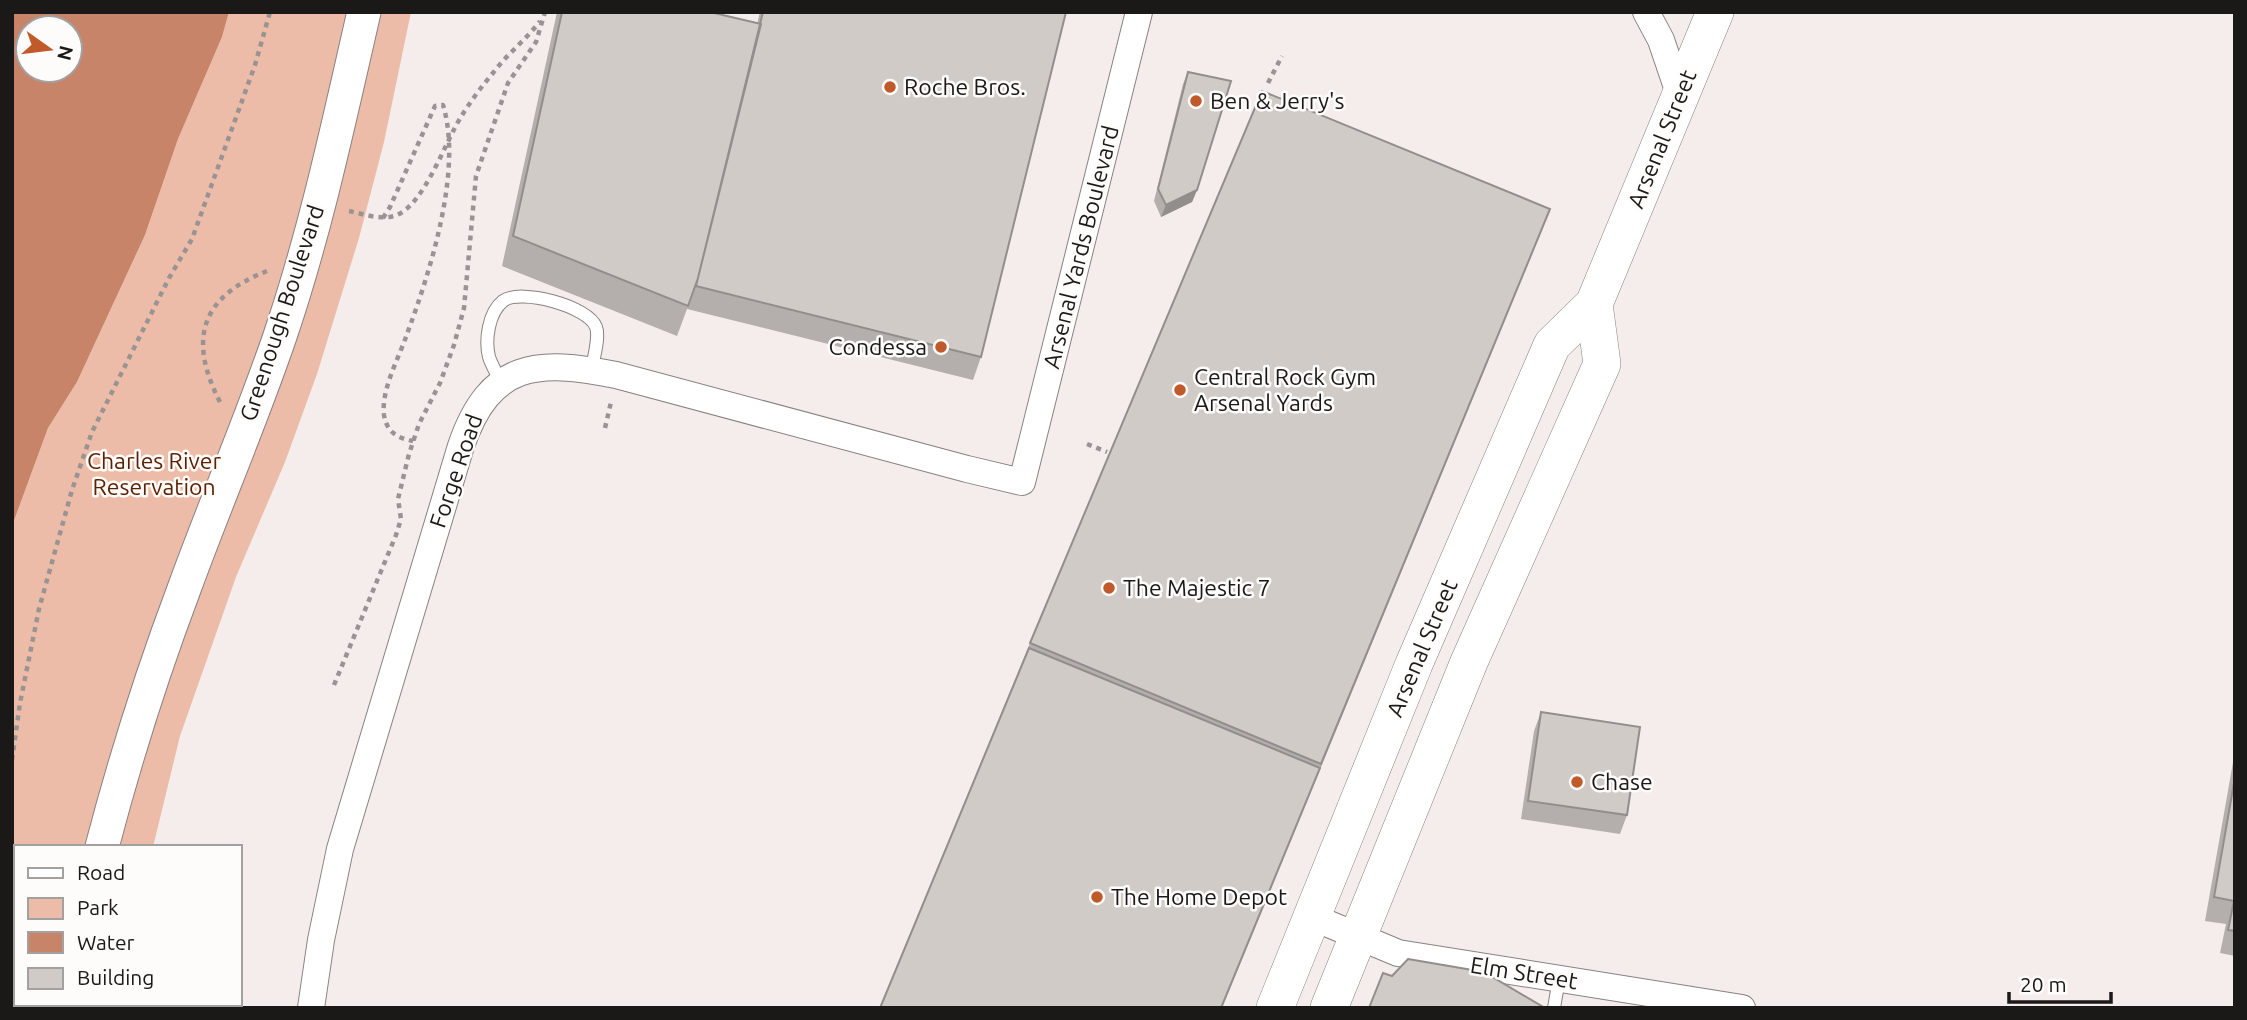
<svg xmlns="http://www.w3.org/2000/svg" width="2247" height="1020" viewBox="0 0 2247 1020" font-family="Ubuntu,sans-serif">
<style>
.green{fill:#edbca8}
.water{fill:#c78468;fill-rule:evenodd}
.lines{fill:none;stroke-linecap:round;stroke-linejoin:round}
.service-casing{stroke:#888280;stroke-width:14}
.minor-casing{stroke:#888280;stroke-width:28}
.tertiary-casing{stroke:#888280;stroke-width:35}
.secondary-casing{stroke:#888280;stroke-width:38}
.path{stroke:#999493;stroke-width:4.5;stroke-dasharray:5 5;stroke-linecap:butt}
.service{stroke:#fff;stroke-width:12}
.minor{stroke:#fff;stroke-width:26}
.tertiary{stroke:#fff;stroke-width:33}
.secondary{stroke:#fff;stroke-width:37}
.wall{fill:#b4afac}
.shaded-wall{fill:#928e8c}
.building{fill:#d1cbc8;stroke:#928e8c;stroke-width:2}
.poi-dot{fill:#c05a2a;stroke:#fefcfa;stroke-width:2.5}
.labels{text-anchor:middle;stroke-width:5;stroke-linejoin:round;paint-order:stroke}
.poi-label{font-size:23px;fill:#1b1918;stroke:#fefcfa;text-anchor:start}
.street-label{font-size:23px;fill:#1b1918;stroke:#fefcfa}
.park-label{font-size:23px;fill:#5c1f00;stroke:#fefcfa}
</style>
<rect width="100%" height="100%" fill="#f4edeb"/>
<path class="green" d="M 229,12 L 411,12 L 384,142 L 359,238 L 317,374 L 285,462 L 236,577 L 180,736 L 153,847 L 16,847 L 16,1004 L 124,1004 L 123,1008 L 12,1008 L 12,526 L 48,428 L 77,382 L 145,235 L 178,139 L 222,37 Z"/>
<path class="water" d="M 12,12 L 229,12 L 222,37 L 178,139 L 145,235 L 77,382 L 48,428 L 12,526 ZM 28,28 L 70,28 L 70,70 L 28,70 Z"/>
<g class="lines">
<g class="service-casing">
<path id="service" d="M 501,382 C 497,374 492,366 489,357 C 485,341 488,313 503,301 C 520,288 588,306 596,327 C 600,338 593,358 592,370
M 1554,1008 L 1559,979"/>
</g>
<g class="minor-casing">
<path id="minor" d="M 1646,12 L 1661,40 L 1680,96
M 1312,917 L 1398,953 L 1742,1008
M 311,1008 L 321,940 L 340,849 L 461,446 C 490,361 538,359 616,375 L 967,469 L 1022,482 L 1139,12"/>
</g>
<g class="tertiary-casing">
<path id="tertiary" d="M 102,847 C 125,759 152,674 184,589 C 215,504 251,421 280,336 C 316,230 339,121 364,12
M 71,1008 L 72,1004"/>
</g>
<g class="secondary-casing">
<path id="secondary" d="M 1275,1008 L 1414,664 L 1552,345 L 1594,304 L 1715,12
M 1329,1008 L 1469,662 L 1602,364 L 1594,304"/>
</g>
<path class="path" d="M 1268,83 L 1282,56
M 349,211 C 363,214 383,221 397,215 C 425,203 445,142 461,117 C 470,102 482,86 493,73 C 507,54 526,40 540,21
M 383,218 L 390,207 L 435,106 L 443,105 C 463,170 430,272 407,334 C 399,358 381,389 384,415 C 387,433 398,438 413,441
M 220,402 C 188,340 200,297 267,271
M 605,428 L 611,402
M 1087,444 L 1107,452
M 334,685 L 396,535 L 401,519 L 398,499 L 409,454 L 419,424 L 440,383 L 454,345 L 464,308 L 476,176 L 508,83 L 536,42 L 545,12
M 12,760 L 20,703 L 39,609 L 72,490 L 92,432 L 169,278 L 192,239 L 255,65 L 270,12"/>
<use href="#service" class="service"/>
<use href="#minor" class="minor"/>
<use href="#tertiary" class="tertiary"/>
<use href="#secondary" class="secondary"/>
</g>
<path class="wall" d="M 557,12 L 710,12 L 757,24 L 760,12 L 1066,12 L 981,357 L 973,380 L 687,309 L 677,336 L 502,266 Z
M 1188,72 L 1197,190 L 1192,202 L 1161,217 L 1154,201 L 1183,84 Z
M 1541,232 L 1222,1008 L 880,1008 L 1030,643 Z
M 1541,712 L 1627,815 L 1620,834 L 1521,819 L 1534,731 Z
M 2235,751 L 2235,956 L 2220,953 L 2226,924 L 2205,921 Z"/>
<path class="shaded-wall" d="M 1197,190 L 1192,202 L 1161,217 L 1166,205 Z
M 1550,209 L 1541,232 L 1221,1008 Z"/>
<path class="building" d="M 562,12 L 710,12 L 761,24 L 698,278 L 688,306 L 513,236 Z
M 763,12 L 1066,12 L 981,357 L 696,286 Z
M 1188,72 L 1231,81 L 1197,190 L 1166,205 L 1158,189 Z
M 1262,91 L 1550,209 L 1321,764 L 1030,643 Z
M 1029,648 L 1320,768 L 1221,1008 L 880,1008 Z
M 1541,712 L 1640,727 L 1627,815 L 1528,801 Z
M 2235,777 L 2235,931 L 2228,930 L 2234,901 L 2214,897 Z
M 1408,959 L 1484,972 L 1545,1008 L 1369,1008 L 1383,973 L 1392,976 Z"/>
<g class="poi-dot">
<circle cx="890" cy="87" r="7"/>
<circle cx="1196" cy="101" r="7"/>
<circle cx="941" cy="347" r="7"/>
<circle cx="1180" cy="390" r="7"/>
<circle cx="1109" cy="588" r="7"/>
<circle cx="1577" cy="782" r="7"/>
<circle cx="1097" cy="897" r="7"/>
</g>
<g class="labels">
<g class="poi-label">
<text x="904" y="95">Roche Bros.</text>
<text x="1210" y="109">Ben &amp; Jerry's</text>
<text x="927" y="355" text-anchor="end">Condessa</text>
<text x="1194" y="385">Central Rock Gym<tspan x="1194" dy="26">Arsenal Yards</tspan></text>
<text x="1123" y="596">The Majestic 7</text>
<text x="1591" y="790">Chase</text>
<text x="1111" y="905">The Home Depot</text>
</g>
<g class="street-label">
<text transform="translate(1662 139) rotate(-68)" y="8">Arsenal Street</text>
<text transform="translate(1081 247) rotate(-76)" y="8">Arsenal Yards Boulevard</text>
<text transform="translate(282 313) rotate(-72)" y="8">Greenough Boulevard</text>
<text transform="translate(456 471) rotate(-71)" y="8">Forge Road</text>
<text transform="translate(1422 648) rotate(-67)" y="8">Arsenal Street</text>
<text transform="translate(1524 973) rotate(9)" y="8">Elm Street</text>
</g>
<g class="park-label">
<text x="154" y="469">Charles River<tspan x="154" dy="26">Reservation</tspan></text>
</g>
</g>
<rect width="2247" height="1020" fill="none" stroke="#1b1918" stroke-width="28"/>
<rect x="14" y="845" width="228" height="161" fill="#fefcfa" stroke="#a3a1a0" stroke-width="2"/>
<rect x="28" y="868" width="35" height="10" fill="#ffffff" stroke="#a3a1a0" stroke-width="2"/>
<text x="77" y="880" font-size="21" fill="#1b1918">Road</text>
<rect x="28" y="898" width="35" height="21" fill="#edbca8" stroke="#a3a1a0" stroke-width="2"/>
<text x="77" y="915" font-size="21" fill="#1b1918">Park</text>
<rect x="28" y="932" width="35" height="21" fill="#c78468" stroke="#a3a1a0" stroke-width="2"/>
<text x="77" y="950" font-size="21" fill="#1b1918">Water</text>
<rect x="28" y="968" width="35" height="21" fill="#d1cbc8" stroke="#a3a1a0" stroke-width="2"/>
<text x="77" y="985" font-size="21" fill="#1b1918">Building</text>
<g transform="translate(49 49) rotate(104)"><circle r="33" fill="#fefcfa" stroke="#a3a1a0" stroke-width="2"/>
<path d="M0-5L12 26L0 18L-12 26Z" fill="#c05a2a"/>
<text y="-10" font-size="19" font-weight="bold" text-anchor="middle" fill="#1b1918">N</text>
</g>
<path d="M2009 992v10h102v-10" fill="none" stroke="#1b1918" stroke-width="3.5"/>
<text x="2020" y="992" font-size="21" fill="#1b1918" stroke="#fefcfa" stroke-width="5" paint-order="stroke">20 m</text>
</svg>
